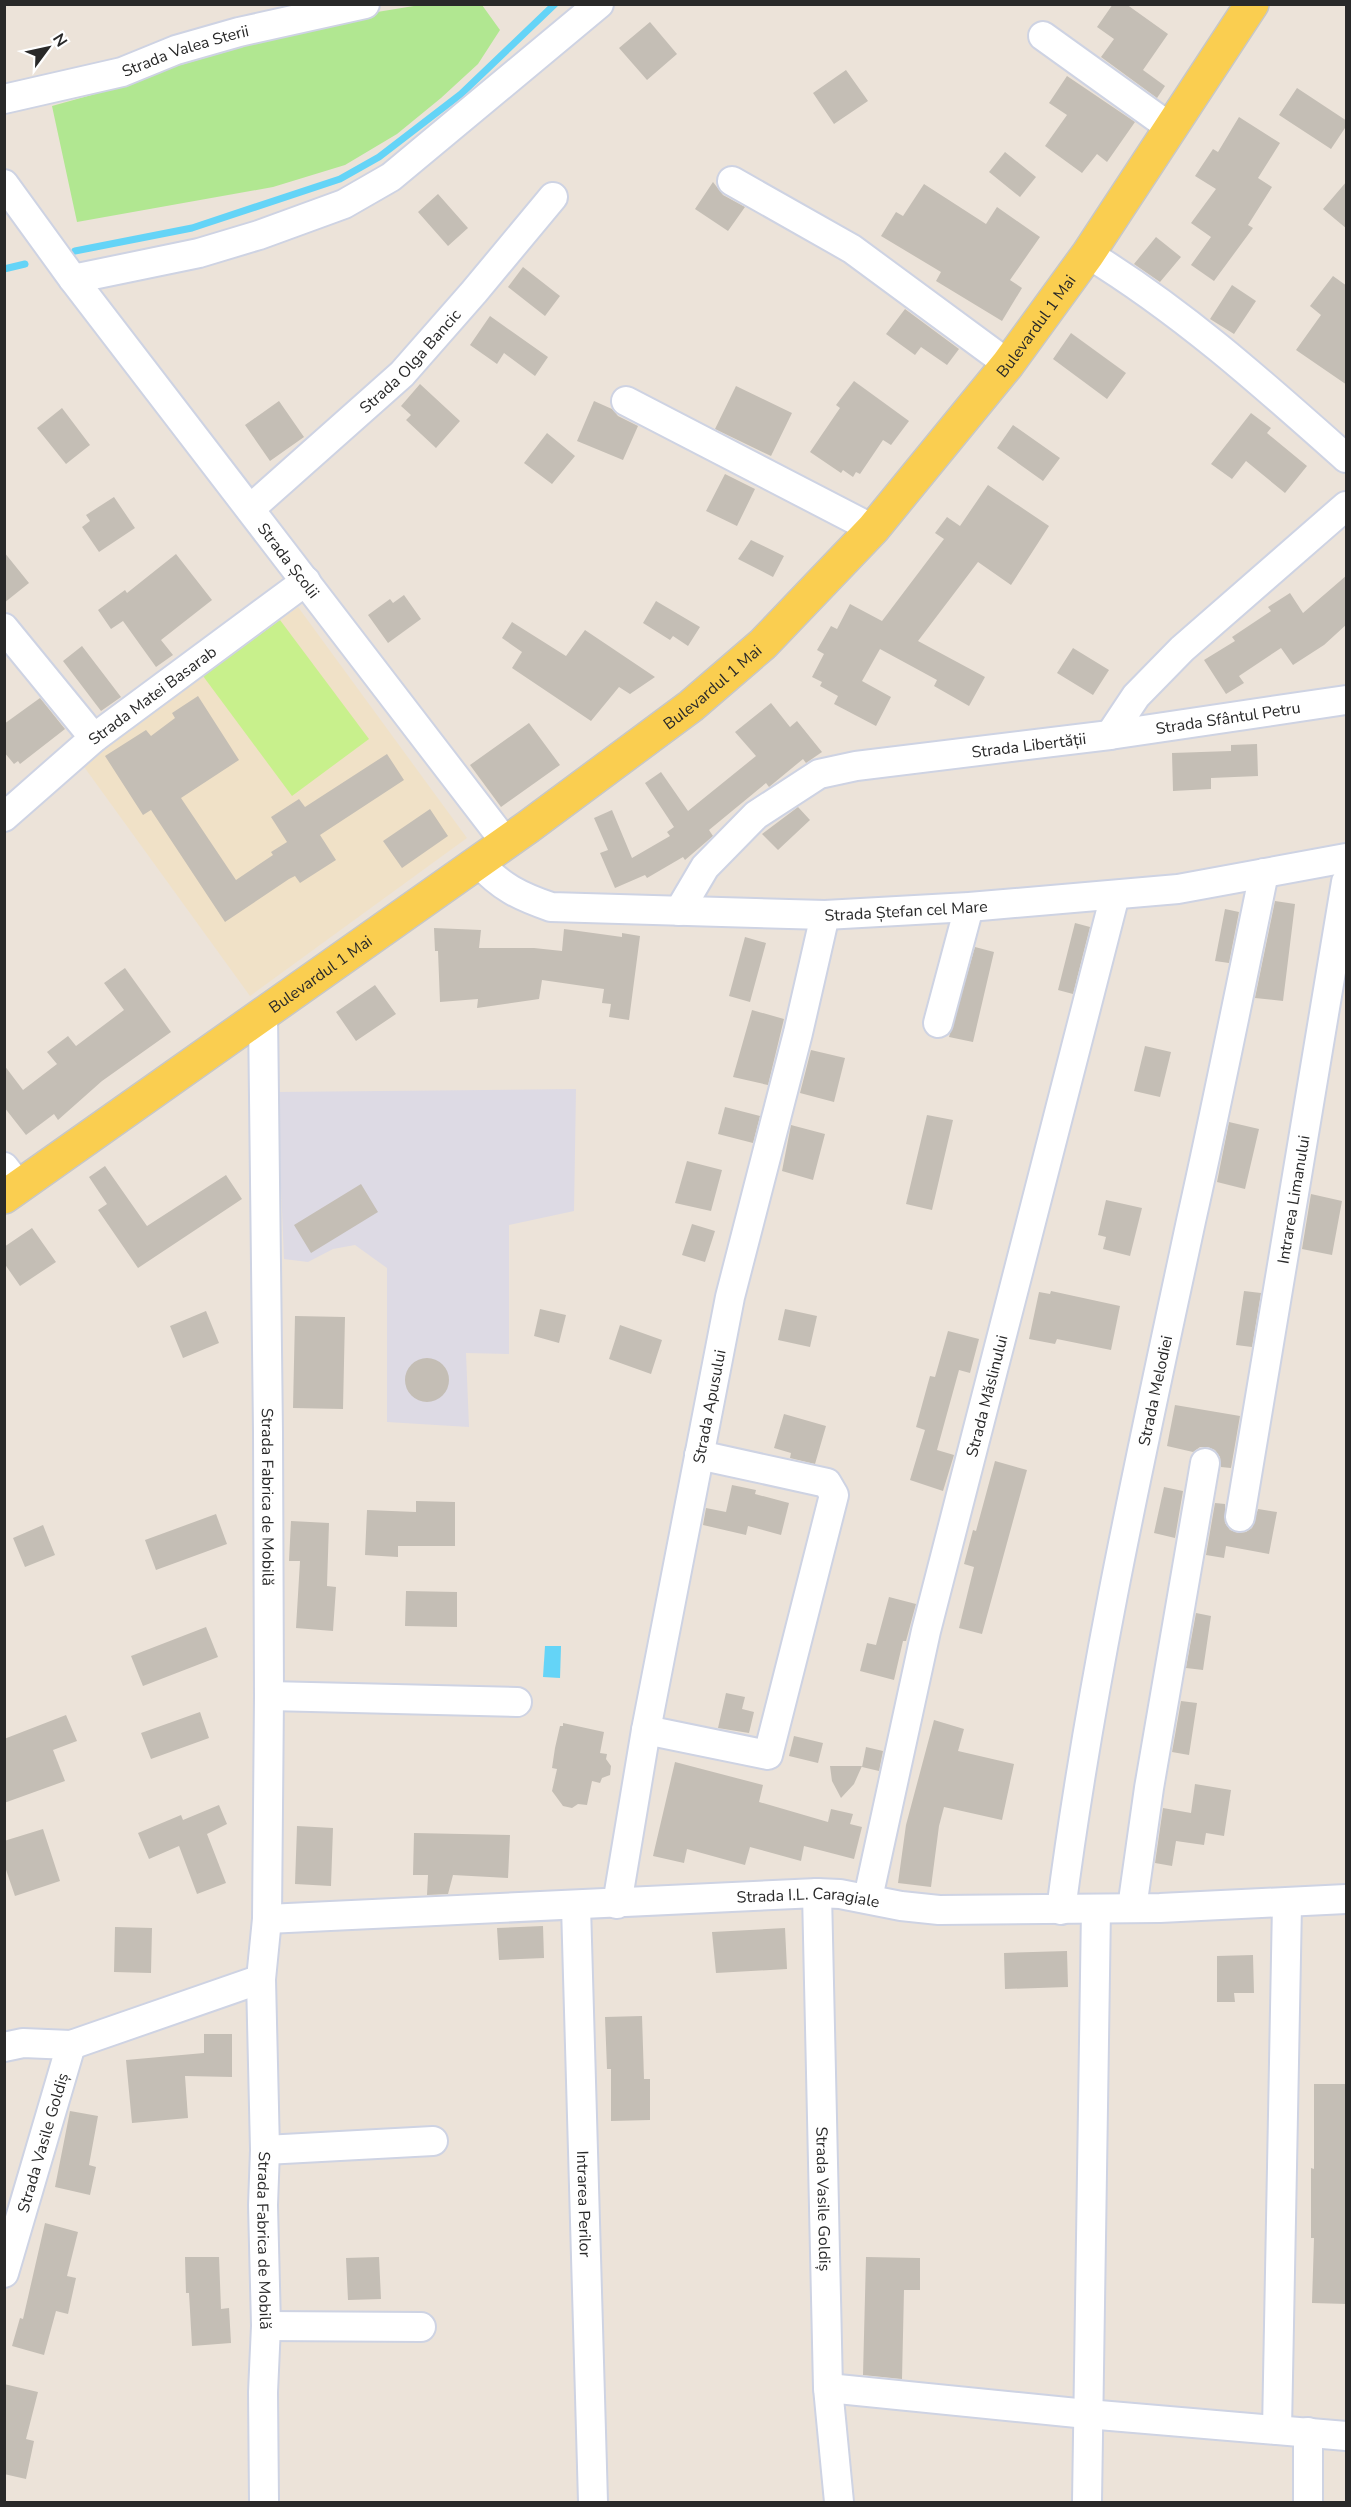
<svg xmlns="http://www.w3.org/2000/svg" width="1351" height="2507" viewBox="0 0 1351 2507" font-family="'Nunito Sans',sans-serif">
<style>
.industrial{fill:#dddae4}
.education{fill:#f0e1c7}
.green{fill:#b1e791}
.pitch{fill:#c8f08c}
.water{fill:#64d4f7}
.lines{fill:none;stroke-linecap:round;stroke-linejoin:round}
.stream{stroke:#64d4f7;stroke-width:7}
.building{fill:#c4beb5}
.minor-casing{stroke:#ced3e3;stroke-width:32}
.major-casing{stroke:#c7c7c7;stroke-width:36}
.minor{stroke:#fff;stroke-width:28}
.major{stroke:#face50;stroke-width:33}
.labels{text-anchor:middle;stroke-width:4.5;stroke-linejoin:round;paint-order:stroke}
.street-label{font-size:16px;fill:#292929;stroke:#fff}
</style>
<rect width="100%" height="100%" fill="#ece3d9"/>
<path class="industrial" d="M 576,1089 L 574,1211 L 509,1225 L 509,1354 L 466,1353 L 469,1427 L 387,1422 L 387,1268 L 355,1245 L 333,1249 L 308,1262 L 284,1259 L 277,1092 Z"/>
<path class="education" d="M 298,607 L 467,838 L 250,996 L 82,764 Z"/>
<path class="green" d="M 420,5 L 482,5 L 500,30 L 478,64 L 441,98 L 397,134 L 345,165 L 273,187 L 77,222 L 52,106 L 131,84 L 163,70 L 253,44 L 371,13 Z"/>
<path class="pitch" d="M 280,620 L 369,739 L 292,796 L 203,676 Z"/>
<path class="water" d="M 545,1646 L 561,1646 L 560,1678 L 543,1677 Z"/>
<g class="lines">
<path class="stream" d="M 75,251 L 192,228 L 340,179 L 379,157 L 461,94 L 555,4
M 4,269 L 25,264"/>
</g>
<path class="building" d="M 1113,4 L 1126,4 L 1168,34 L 1143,70 L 1165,86 L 1157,98 L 1101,57 L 1114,39 L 1097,27 Z
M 650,22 L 677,54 L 647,80 L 619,48 Z
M 846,70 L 868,101 L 834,124 L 813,93 Z
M 1067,76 L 1135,122 L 1107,162 L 1097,154 L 1082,173 L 1045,146 L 1067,115 L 1049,103 Z
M 1297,88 L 1347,121 L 1347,125 L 1331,149 L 1279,115 Z
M 1239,117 L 1280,143 L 1258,178 L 1272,187 L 1248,225 L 1253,228 L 1214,281 L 1191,265 L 1211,237 L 1191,223 L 1216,189 L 1195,176 L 1213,149 L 1218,152 Z
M 1005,152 L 1036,177 L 1020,197 L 989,172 Z
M 1347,181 L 1347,229 L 1323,209 Z
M 713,182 L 723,195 L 745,207 L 728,231 L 695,209 Z
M 924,184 L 986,224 L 997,207 L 1040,237 L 1010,280 L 1022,288 L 1002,321 L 936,281 L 941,272 L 881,236 L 896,212 L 903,216 Z
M 438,194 L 468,228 L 448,246 L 418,212 Z
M 1156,237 L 1181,257 L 1160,282 L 1134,264 Z
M 523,267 L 560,296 L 545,316 L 508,287 Z
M 1333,276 L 1347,286 L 1347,385 L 1296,350 L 1321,315 L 1310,306 Z
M 1232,285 L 1256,301 L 1234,334 L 1210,319 Z
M 905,309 L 959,349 L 947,365 L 921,347 L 915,355 L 886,334 Z
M 490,316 L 548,357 L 535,376 L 504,353 L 497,364 L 470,345 Z
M 1071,333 L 1126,373 L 1107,399 L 1053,359 Z
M 854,381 L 909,421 L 891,445 L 883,440 L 860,474 L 856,472 L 853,477 L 843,470 L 841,473 L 810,452 L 840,408 L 836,405 Z
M 420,384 L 460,421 L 436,448 L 406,420 L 411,415 L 401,406 Z
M 736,386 L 792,413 L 771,456 L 715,429 Z
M 279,401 L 304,437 L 270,461 L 245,425 Z
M 594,401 L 612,409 L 618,416 L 638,426 L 623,460 L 577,441 Z
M 62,408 L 90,445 L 66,464 L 37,428 Z
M 1251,413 L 1271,428 L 1267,433 L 1307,466 L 1285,493 L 1246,461 L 1232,479 L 1211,464 Z
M 1013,425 L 1060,458 L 1043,481 L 997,448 Z
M 547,433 L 575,456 L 552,484 L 524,463 Z
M 725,474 L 755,489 L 737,526 L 706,511 Z
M 988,485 L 1049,526 L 1011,585 L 978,562 L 918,641 L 985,677 L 969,706 L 934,686 L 937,680 L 880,649 L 862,681 L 891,697 L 876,726 L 834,704 L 838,696 L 820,686 L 822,682 L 812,677 L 824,654 L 817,650 L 831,626 L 837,629 L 850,604 L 882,621 L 944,539 L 935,533 L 947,517 L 960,526 Z
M 114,497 L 135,528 L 99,552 L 82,527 L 90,521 L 86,515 Z
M 751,540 L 784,556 L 773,577 L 738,559 Z
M 4,552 L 29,583 L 4,603 Z
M 176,554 L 212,600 L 161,640 L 173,655 L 156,667 L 123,621 L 111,629 L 98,610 L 125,590 L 127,593 Z
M 1347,575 L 1347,624 L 1324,645 L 1293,665 L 1281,648 L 1239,676 L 1244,683 L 1226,694 L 1204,660 L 1235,641 L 1232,637 L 1271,611 L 1268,607 L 1290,593 L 1303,613 Z
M 404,595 L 421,619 L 388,643 L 368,615 L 390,599 L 393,603 Z
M 656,601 L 700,627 L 688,646 L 673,636 L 670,640 L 643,623 Z
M 512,622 L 566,656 L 585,630 L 655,677 L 630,694 L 619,687 L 591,721 L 512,668 L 522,652 L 502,638 Z
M 82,646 L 121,697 L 101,711 L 63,661 Z
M 1073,648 L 1109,670 L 1093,695 L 1057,673 Z
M 198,696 L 239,760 L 181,798 L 236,880 L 273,855 L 271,852 L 287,842 L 271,817 L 299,799 L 305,807 L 387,754 L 404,780 L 320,835 L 336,860 L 300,883 L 295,876 L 289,879 L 225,922 L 151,810 L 143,815 L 105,756 L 146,730 L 151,736 L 175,718 L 172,713 Z
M 40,698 L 65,729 L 20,764 L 18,761 L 14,764 L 4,752 L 4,724 Z
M 771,703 L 790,727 L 797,721 L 822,752 L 806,763 L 803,759 L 769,787 L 766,783 L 709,830 L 713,836 L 685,860 L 683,857 L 647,878 L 645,875 L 615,888 L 600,853 L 608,850 L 594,818 L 612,810 L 632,858 L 670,836 L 667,832 L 674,827 L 645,783 L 661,772 L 688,811 L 756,756 L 735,732 Z
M 529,723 L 560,765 L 501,807 L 470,765 Z
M 1257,744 L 1258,776 L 1211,778 L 1211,789 L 1173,791 L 1172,753 L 1231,751 L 1231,745 Z
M 798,807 L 810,820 L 778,850 L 762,834 Z
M 430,809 L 448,836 L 402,868 L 383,841 Z
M 1275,901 L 1295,904 L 1283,1001 L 1255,998 Z
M 1225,909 L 1239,912 L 1229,963 L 1215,961 Z
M 1075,923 L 1090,927 L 1073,994 L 1058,990 Z
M 434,928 L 481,930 L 479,948 L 534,948 L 562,951 L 564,929 L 622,937 L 622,933 L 640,936 L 629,1020 L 609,1017 L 611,1004 L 602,1003 L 604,989 L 542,980 L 539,999 L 477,1008 L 478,999 L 440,1002 L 438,951 L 435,951 Z
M 745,937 L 766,943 L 750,1002 L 729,996 Z
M 975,947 L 994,952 L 973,1042 L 949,1037 Z
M 125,968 L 171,1032 L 102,1081 L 58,1120 L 54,1114 L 26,1135 L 4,1107 L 4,1065 L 23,1090 L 57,1064 L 47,1052 L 68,1036 L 76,1046 L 124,1010 L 104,983 Z
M 375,985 L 396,1014 L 356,1041 L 336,1012 Z
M 752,1010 L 784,1019 L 768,1085 L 733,1077 Z
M 1145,1046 L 1171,1052 L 1160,1097 L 1134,1091 Z
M 811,1050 L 845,1058 L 834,1102 L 800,1093 Z
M 725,1107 L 760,1116 L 753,1143 L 718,1134 Z
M 927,1115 L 953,1120 L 932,1210 L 906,1204 Z
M 1229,1122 L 1259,1129 L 1245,1189 L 1217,1182 Z
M 791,1125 L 825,1134 L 813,1180 L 782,1171 Z
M 687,1161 L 722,1170 L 711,1211 L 675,1203 Z
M 105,1166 L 147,1226 L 226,1175 L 242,1199 L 138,1268 L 98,1210 L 107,1204 L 89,1177 Z
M 361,1184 L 378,1212 L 311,1253 L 294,1225 Z
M 1311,1194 L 1342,1201 L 1332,1255 L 1302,1249 Z
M 1106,1200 L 1142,1208 L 1130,1256 L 1103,1249 L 1106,1237 L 1098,1235 Z
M 692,1224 L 715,1231 L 705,1262 L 682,1255 Z
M 32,1228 L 56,1262 L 20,1286 L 4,1263 L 4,1247 Z
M 1051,1291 L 1120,1306 L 1111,1350 L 1057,1339 L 1055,1344 L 1029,1339 L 1039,1292 L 1050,1294 Z
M 1244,1291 L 1261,1293 L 1252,1347 L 1236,1345 Z
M 540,1309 L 566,1315 L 559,1343 L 534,1336 Z
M 785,1309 L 817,1316 L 810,1347 L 778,1340 Z
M 206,1311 L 219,1343 L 183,1358 L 170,1326 Z
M 295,1316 L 345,1317 L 343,1409 L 293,1408 Z
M 620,1325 L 662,1340 L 651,1374 L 609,1359 Z
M 948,1331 L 979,1339 L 970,1373 L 959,1370 L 937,1450 L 954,1455 L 943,1491 L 910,1480 L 925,1430 L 916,1427 L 930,1376 L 935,1377 Z
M405 1380a22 22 0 1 1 44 0a22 22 0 1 1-44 0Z
M 1175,1405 L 1240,1416 L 1231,1468 L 1221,1467 L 1220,1457 L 1215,1450 L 1208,1447 L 1200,1447 L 1193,1452 L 1167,1446 Z
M 784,1414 L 826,1426 L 815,1464 L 790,1458 L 791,1453 L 774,1448 Z
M 995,1461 L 1027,1470 L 982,1634 L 959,1628 L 974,1567 L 964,1564 L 973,1530 L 976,1531 Z
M 732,1485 L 756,1490 L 755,1494 L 789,1503 L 781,1535 L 748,1526 L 746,1535 L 703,1525 L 706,1508 L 726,1512 Z
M 1164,1487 L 1183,1491 L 1175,1538 L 1154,1533 Z
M 416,1501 L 455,1502 L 455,1546 L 398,1546 L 398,1557 L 365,1555 L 367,1510 L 416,1512 Z
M 1215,1503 L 1225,1504 L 1225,1523 L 1230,1530 L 1238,1533 L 1246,1532 L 1252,1528 L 1258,1509 L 1277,1512 L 1269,1554 L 1226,1546 L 1224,1558 L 1206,1555 Z
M 216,1514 L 227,1544 L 156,1570 L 145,1540 Z
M 291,1521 L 329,1523 L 327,1586 L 336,1587 L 333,1631 L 296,1628 L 300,1561 L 289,1561 Z
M 43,1525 L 55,1555 L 25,1567 L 13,1538 Z
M 406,1591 L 457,1592 L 457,1627 L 405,1626 Z
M 889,1597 L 916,1604 L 906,1641 L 903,1641 L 894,1680 L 860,1671 L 867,1643 L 876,1645 Z
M 1196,1613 L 1211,1616 L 1203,1670 L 1186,1668 Z
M 206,1627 L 218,1657 L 143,1686 L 131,1656 Z
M 726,1693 L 745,1697 L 742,1709 L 754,1712 L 749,1733 L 718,1728 Z
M 1181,1701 L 1197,1703 L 1189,1755 L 1172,1752 Z
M 200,1712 L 209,1738 L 151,1759 L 141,1733 Z
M 66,1715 L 77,1741 L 53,1750 L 65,1781 L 4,1803 L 4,1739 Z
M 934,1720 L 964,1729 L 958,1751 L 1014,1764 L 1002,1820 L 944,1807 L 939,1826 L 931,1887 L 898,1883 L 906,1825 Z
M 563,1723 L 604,1732 L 600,1753 L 607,1754 L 606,1759 L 611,1766 L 610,1775 L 602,1778 L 600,1783 L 592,1781 L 587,1805 L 578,1804 L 572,1808 L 563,1806 L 552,1791 L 557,1769 L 552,1768 L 555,1748 L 560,1726 L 563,1726 Z
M 794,1736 L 823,1743 L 818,1763 L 789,1756 Z
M 866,1747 L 883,1751 L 879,1771 L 862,1767 Z
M 675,1762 L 763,1785 L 759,1802 L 828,1822 L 831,1809 L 853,1814 L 850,1824 L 862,1827 L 854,1859 L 804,1846 L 801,1861 L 750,1847 L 745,1865 L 687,1849 L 684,1863 L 653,1856 Z
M 830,1766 L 862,1766 L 854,1784 L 841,1798 L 832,1781 Z
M 1195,1784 L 1231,1790 L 1224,1836 L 1206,1833 L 1204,1845 L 1176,1841 L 1172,1866 L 1155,1863 L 1163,1808 L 1191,1813 Z
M 219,1805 L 227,1824 L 207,1834 L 226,1883 L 197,1894 L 179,1846 L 149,1859 L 138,1833 L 181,1815 L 183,1820 Z
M 297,1826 L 333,1828 L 331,1886 L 295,1884 Z
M 43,1829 L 60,1881 L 15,1896 L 4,1864 L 4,1841 Z
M 414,1833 L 510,1835 L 508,1878 L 453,1875 L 448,1894 L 427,1895 L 428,1875 L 413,1875 Z
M 543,1926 L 544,1958 L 499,1960 L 497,1928 Z
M 115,1927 L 152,1928 L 151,1973 L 114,1972 Z
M 785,1928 L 787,1969 L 716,1973 L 712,1932 Z
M 1067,1951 L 1068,1987 L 1005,1989 L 1004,1953 Z
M 1253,1955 L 1254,1993 L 1234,1993 L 1235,2002 L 1217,2002 L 1217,1956 Z
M 642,2016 L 644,2079 L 650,2079 L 650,2120 L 611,2121 L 611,2069 L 607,2069 L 605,2017 Z
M 204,2034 L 232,2034 L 232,2077 L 185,2076 L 188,2118 L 132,2123 L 126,2060 L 204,2053 Z
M 1314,2084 L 1347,2084 L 1347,2304 L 1312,2303 L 1314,2238 L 1311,2238 L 1311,2168 L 1314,2169 Z
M 70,2111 L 98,2116 L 89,2165 L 96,2167 L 90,2195 L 55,2187 Z
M 45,2223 L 78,2232 L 67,2276 L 76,2278 L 68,2314 L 56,2311 L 44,2355 L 12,2346 L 20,2318 L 23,2319 Z
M 185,2257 L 219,2257 L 221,2309 L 229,2308 L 231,2343 L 192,2346 L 189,2293 L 186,2293 Z
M 379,2257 L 381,2299 L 348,2300 L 346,2258 Z
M 866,2257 L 920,2258 L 920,2290 L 904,2290 L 902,2379 L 863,2375 Z
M 4,2384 L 38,2392 L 26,2439 L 34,2441 L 26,2479 L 4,2474 Z"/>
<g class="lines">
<g class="minor-casing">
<g id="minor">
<path d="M 1043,36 L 1171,128"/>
<path id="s1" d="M 4,99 L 122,72 L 176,50 L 239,32 L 365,4"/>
<path d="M 732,181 L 852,249 L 1008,364"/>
<path id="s2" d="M 4,184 L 73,279 L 506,843"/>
<path d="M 1088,254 C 1183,312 1264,385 1346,458"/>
<path d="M 73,279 L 199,253 L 259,235 L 344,204 L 391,177 L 599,4"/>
<path d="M 626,401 L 873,529"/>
<path id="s3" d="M 250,509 L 402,374 L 474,292 L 553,197"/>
<path d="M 4,628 L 94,738"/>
<path d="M 1110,735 L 1136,696 L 1182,649 L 1346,506"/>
<path id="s4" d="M 4,817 L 94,738 L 306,581"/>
<path id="s5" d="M 478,862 C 501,887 519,896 551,907 L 825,915 L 969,907 L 1178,889 L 1346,858"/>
<path id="s6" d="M 679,911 L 705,867 L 756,815 L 819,774 L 856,766 L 1110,735 L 1346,700"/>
<path id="s7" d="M 263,1014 L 268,1432 L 269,1696 L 267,1919 L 261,1979 L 265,2150 L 263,2205 L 266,2326 L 263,2392 L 264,2502"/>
<path d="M 938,1023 L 969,907"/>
<path d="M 4,1167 L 19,1186"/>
<path id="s8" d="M 1240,1517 L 1346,882"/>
<path d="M 269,1696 L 517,1702"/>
<path d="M 646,1730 L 768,1755 L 834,1495 L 827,1483 L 699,1455"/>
<path id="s9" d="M 817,1893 L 828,2388 L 839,2502"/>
<path id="s10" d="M 868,1898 L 926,1631 L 1115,895"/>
<path id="s11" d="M 617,1904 L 646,1730 L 730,1297 L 798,1033 L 825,915"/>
<path id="s12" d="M 576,1906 L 593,2502"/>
<path d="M 1132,1908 L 1149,1788 L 1205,1463"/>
<path id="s13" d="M 1061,1910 C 1091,1678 1142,1450 1191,1221 C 1217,1105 1240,989 1264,873"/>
<path id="s14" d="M 267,1919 L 817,1893 L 840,1894 L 901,1906 L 939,1910 L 1160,1908 L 1346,1899"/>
<path d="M 4,2047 L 23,2043 L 71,2045 L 261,1979"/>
<path d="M 265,2150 L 433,2141"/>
<path id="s15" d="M 4,2273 L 71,2045"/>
<path d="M 266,2326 L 421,2327"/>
<path d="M 828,2388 L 1087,2414 L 1346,2436"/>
<path d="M 1277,2430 L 1287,1904"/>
<path d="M 1308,2432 L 1308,2502"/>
<path d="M 1087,2502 L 1096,1909"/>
</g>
</g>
<g class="major-casing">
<g id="major">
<path id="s16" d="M 4,1197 L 528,827 L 691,706 L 763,644 L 873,529 L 1008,364 L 1088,254 L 1252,4"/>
</g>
</g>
<use href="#minor" class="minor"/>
<use href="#major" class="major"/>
</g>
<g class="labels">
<g class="street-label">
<text dy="6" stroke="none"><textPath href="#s1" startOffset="188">Strada Valea Sterii</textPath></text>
<text dy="6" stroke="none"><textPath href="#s16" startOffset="1359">Bulevardul 1 Mai</textPath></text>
<text dy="6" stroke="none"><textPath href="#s3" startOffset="218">Strada Olga Bancic</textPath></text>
<text dy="6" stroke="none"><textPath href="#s2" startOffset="472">Strada Școlii</textPath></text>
<text dy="6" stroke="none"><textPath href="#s16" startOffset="873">Bulevardul 1 Mai</textPath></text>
<text dy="6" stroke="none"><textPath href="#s4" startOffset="192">Strada Matei Basarab</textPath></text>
<text dy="6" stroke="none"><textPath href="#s6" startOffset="612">Strada Sfântul Petru</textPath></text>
<text dy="6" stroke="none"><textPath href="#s6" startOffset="411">Strada Libertății</textPath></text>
<text dy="6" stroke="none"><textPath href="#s5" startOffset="442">Strada Ștefan cel Mare</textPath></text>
<text dy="6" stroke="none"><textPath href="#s16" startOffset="387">Bulevardul 1 Mai</textPath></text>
<text dy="6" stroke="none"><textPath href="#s8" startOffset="322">Intrarea Limanului</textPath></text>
<text dy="6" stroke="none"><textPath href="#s13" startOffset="528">Strada Melodiei</textPath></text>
<text dy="6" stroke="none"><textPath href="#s10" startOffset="516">Strada Măslinului</textPath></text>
<text dy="6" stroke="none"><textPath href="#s11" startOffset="506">Strada Apusului</textPath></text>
<text dy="6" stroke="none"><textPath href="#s7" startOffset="483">Strada Fabrica de Mobilă</textPath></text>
<text dy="6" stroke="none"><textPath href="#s14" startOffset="542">Strada I.L. Caragiale</textPath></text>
<text dy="6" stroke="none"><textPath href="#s15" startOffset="136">Strada Vasile Goldiș</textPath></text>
<text dy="6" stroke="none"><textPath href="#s9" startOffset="306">Strada Vasile Goldiș</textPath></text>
<text dy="6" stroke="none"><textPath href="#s12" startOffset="298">Intrarea Perilor</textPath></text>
<text dy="6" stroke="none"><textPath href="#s7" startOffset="1227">Strada Fabrica de Mobilă</textPath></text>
</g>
</g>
<rect width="1351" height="2507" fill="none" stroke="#292929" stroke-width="12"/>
<g transform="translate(48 48) rotate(57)" stroke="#ffffff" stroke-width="4.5" paint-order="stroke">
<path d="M0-4.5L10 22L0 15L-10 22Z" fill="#292929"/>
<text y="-9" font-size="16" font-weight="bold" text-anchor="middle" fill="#292929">N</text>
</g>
</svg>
